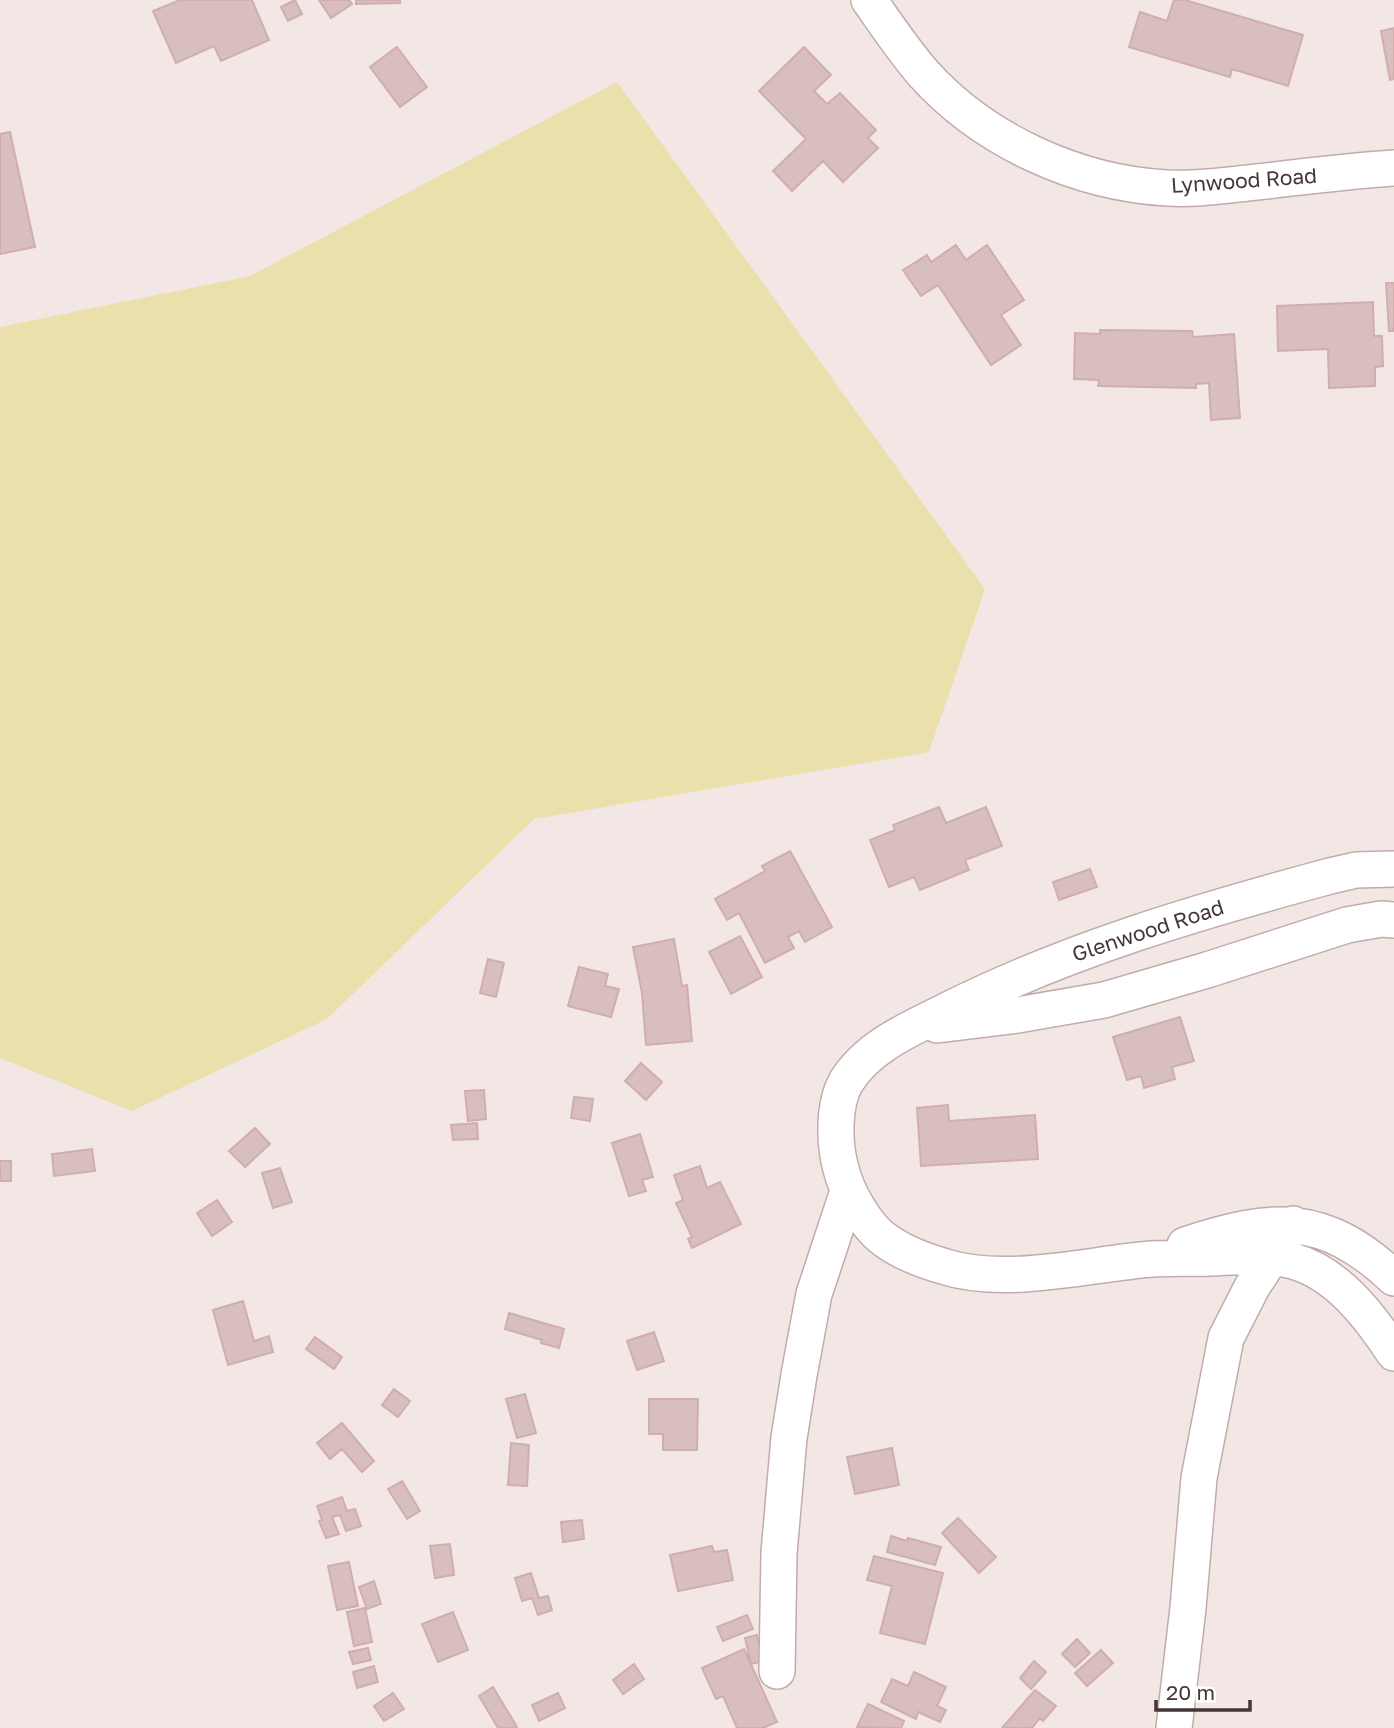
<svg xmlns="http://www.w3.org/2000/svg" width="1394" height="1728" viewBox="0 0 1394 1728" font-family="'Golos Text',sans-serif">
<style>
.green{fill:#e9e0ac}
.building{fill:#d8bebd;stroke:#d0aead;stroke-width:2}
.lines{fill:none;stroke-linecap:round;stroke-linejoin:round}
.street-casing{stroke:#c2acab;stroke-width:38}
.street{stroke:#fff;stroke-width:35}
.labels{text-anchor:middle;stroke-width:5;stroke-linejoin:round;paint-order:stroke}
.street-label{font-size:21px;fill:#463535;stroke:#fff}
</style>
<rect width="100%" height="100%" fill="#f3e7e5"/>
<path class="green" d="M 617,82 L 985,589 L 929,752 L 534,819 L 327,1019 L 132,1111 L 0,1058 L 0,327 L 250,276 Z"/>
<path class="building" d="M 180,0 L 252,0 L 269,40 L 221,61 L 214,46 L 176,63 L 153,11 Z
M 295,0 L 302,14 L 288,21 L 281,7 Z
M 319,0 L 349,0 L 352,4 L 331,18 Z
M 356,0 L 400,0 L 400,3 L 356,4 Z
M 1174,0 L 1185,0 L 1303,35 L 1288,86 L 1232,69 L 1230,77 L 1129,47 L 1140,12 L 1167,21 Z
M 1394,28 L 1394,79 L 1390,80 L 1381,31 Z
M 397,47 L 427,87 L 400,107 L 370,67 Z
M 804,47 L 831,75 L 814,91 L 827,104 L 840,93 L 876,130 L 868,138 L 878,148 L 843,182 L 823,161 L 792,191 L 773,171 L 806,139 L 759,91 Z
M 10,132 L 35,247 L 0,254 L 0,134 Z
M 956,245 L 966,260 L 987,245 L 1024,300 L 1001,315 L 1021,345 L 991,365 L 938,285 L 921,296 L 903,270 L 927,255 L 931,262 Z
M 1386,283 L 1394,283 L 1394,331 L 1389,331 Z
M 1373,302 L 1374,336 L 1382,336 L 1383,366 L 1375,367 L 1375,386 L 1329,388 L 1328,349 L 1278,351 L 1277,306 Z
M 1100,330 L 1192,331 L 1193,337 L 1234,334 L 1240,418 L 1211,420 L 1209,383 L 1196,384 L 1196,388 L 1098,386 L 1099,380 L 1074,379 L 1075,333 L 1100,334 Z
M 939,807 L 946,823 L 986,807 L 1002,846 L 965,860 L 969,870 L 920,890 L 914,877 L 889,887 L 870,840 L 895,830 L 893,825 Z
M 790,851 L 832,927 L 805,942 L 799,931 L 788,937 L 794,948 L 765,963 L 739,913 L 727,920 L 715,899 L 765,871 L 762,866 Z
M 1090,869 L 1097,887 L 1059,900 L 1053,882 Z
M 740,936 L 762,977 L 731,994 L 709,952 Z
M 674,939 L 682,986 L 687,985 L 692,1041 L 646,1045 L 642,993 L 633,947 Z
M 488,959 L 504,963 L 496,997 L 480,993 Z
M 579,967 L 608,974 L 605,986 L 619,989 L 611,1017 L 568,1006 Z
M 1180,1017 L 1194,1061 L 1172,1067 L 1175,1079 L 1144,1088 L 1141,1076 L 1127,1080 L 1113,1037 Z
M 641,1063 L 662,1082 L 646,1100 L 625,1081 Z
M 484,1090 L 486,1119 L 468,1121 L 465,1091 Z
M 574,1097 L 593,1099 L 590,1121 L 571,1118 Z
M 948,1105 L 949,1121 L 1035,1115 L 1038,1159 L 921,1166 L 917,1108 Z
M 477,1123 L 478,1139 L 453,1140 L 451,1125 Z
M 255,1128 L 270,1144 L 245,1167 L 229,1151 Z
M 640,1134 L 653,1177 L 642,1180 L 646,1191 L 629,1196 L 612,1143 Z
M 92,1149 L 95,1171 L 54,1176 L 52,1154 Z
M 0,1161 L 11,1161 L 11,1181 L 0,1181 Z
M 700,1166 L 707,1188 L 720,1182 L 741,1224 L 692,1248 L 688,1239 L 692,1237 L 676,1203 L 683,1200 L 674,1175 Z
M 280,1168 L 292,1202 L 273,1208 L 262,1173 Z
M 217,1200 L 232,1222 L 212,1236 L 197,1213 Z
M 243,1301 L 254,1341 L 269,1336 L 273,1352 L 228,1365 L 213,1310 Z
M 509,1313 L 564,1329 L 559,1348 L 541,1343 L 542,1340 L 505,1329 Z
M 654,1332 L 664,1361 L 637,1370 L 627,1341 Z
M 315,1337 L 342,1357 L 334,1369 L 306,1349 Z
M 394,1389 L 410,1401 L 398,1417 L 382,1405 Z
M 525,1394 L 536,1433 L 517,1438 L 506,1399 Z
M 649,1399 L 698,1399 L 697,1450 L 663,1450 L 663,1434 L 649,1434 Z
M 342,1423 L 374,1461 L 362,1472 L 342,1449 L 330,1459 L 317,1443 Z
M 511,1443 L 529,1445 L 527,1486 L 508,1485 Z
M 892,1448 L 899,1485 L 855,1494 L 847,1457 Z
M 402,1481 L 420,1511 L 407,1519 L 388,1489 Z
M 342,1497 L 347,1511 L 355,1509 L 361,1526 L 346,1531 L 340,1515 L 332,1517 L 339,1534 L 326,1538 L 319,1521 L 322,1520 L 317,1506 Z
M 958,1518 L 996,1557 L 979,1573 L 942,1533 Z
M 582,1520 L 584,1539 L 563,1542 L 561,1522 Z
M 891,1536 L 907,1541 L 908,1538 L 941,1547 L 935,1565 L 887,1552 Z
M 450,1544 L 454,1575 L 435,1578 L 430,1546 Z
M 712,1546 L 714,1552 L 727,1550 L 733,1580 L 678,1591 L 670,1555 Z
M 874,1556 L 943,1573 L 925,1644 L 880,1633 L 892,1586 L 867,1580 Z
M 349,1562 L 358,1606 L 337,1610 L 328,1566 Z
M 531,1573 L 539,1598 L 548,1596 L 552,1610 L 538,1615 L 532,1598 L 522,1601 L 515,1578 Z
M 374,1581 L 381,1604 L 367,1609 L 359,1587 Z
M 365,1608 L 372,1642 L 354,1646 L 347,1612 Z
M 453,1612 L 468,1650 L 438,1662 L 422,1624 Z
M 747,1615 L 753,1629 L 723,1641 L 717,1627 Z
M 757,1635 L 763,1661 L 751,1664 L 745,1638 Z
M 1077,1639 L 1090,1653 L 1075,1667 L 1062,1654 Z
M 368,1648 L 371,1660 L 353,1664 L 349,1652 Z
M 744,1649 L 777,1722 L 763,1728 L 737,1728 L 723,1696 L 716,1699 L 702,1668 Z
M 1101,1650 L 1113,1663 L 1087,1686 L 1075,1673 Z
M 1034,1661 L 1046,1672 L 1031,1689 L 1020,1678 Z
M 634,1664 L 644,1679 L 623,1694 L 613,1680 Z
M 374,1666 L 378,1682 L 357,1688 L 353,1672 Z
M 914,1672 L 946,1687 L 937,1706 L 946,1710 L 940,1722 L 918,1712 L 916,1719 L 881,1702 L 892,1679 L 908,1686 Z
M 493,1687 L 517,1727 L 514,1728 L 498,1728 L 479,1696 Z
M 1035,1690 L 1056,1706 L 1043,1721 L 1040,1718 L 1032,1728 L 1002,1728 Z
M 393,1693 L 404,1709 L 384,1721 L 374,1706 Z
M 558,1693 L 565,1708 L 539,1721 L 532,1705 Z
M 868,1704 L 904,1721 L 901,1728 L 857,1727 Z"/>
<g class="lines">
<g class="street-casing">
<path id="street" d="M 869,0 C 886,24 903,50 923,73 C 983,140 1076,183 1167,188 C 1196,190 1227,185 1257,182 C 1302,177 1348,171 1394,168
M 1394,869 L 1356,870 L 1330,876 C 1200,911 1070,949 948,1010 C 912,1028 868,1046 846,1082 C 833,1105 834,1144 841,1169 C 847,1193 867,1229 888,1242 C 904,1253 928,1262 946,1267 C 1003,1285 1083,1266 1141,1260 C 1164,1257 1188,1259 1211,1258 C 1239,1257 1266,1254 1293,1261 C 1337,1273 1370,1316 1394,1353
M 937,1025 L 1011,1016 L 1104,1000 L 1207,970 L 1347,925 L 1381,919 L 1394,920
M 1185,1245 C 1272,1216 1324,1212 1394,1278
M 777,1671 L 779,1553 L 789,1438 L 799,1375 L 814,1294 L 848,1191
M 1174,1728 L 1188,1608 L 1199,1478 L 1226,1338 L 1252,1287 L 1293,1224"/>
</g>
<use href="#street" class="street"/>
</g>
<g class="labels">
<g class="street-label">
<text transform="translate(1244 181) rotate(-4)" y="7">Lynwood Road</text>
<text transform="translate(1148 931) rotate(-18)" y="7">Glenwood Road</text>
</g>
</g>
<path d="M1156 1700v10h94v-10" fill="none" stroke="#463535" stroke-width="3.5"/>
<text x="1166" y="1700" font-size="21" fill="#463535" stroke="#ffffff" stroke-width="5" paint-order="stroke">20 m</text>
</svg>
